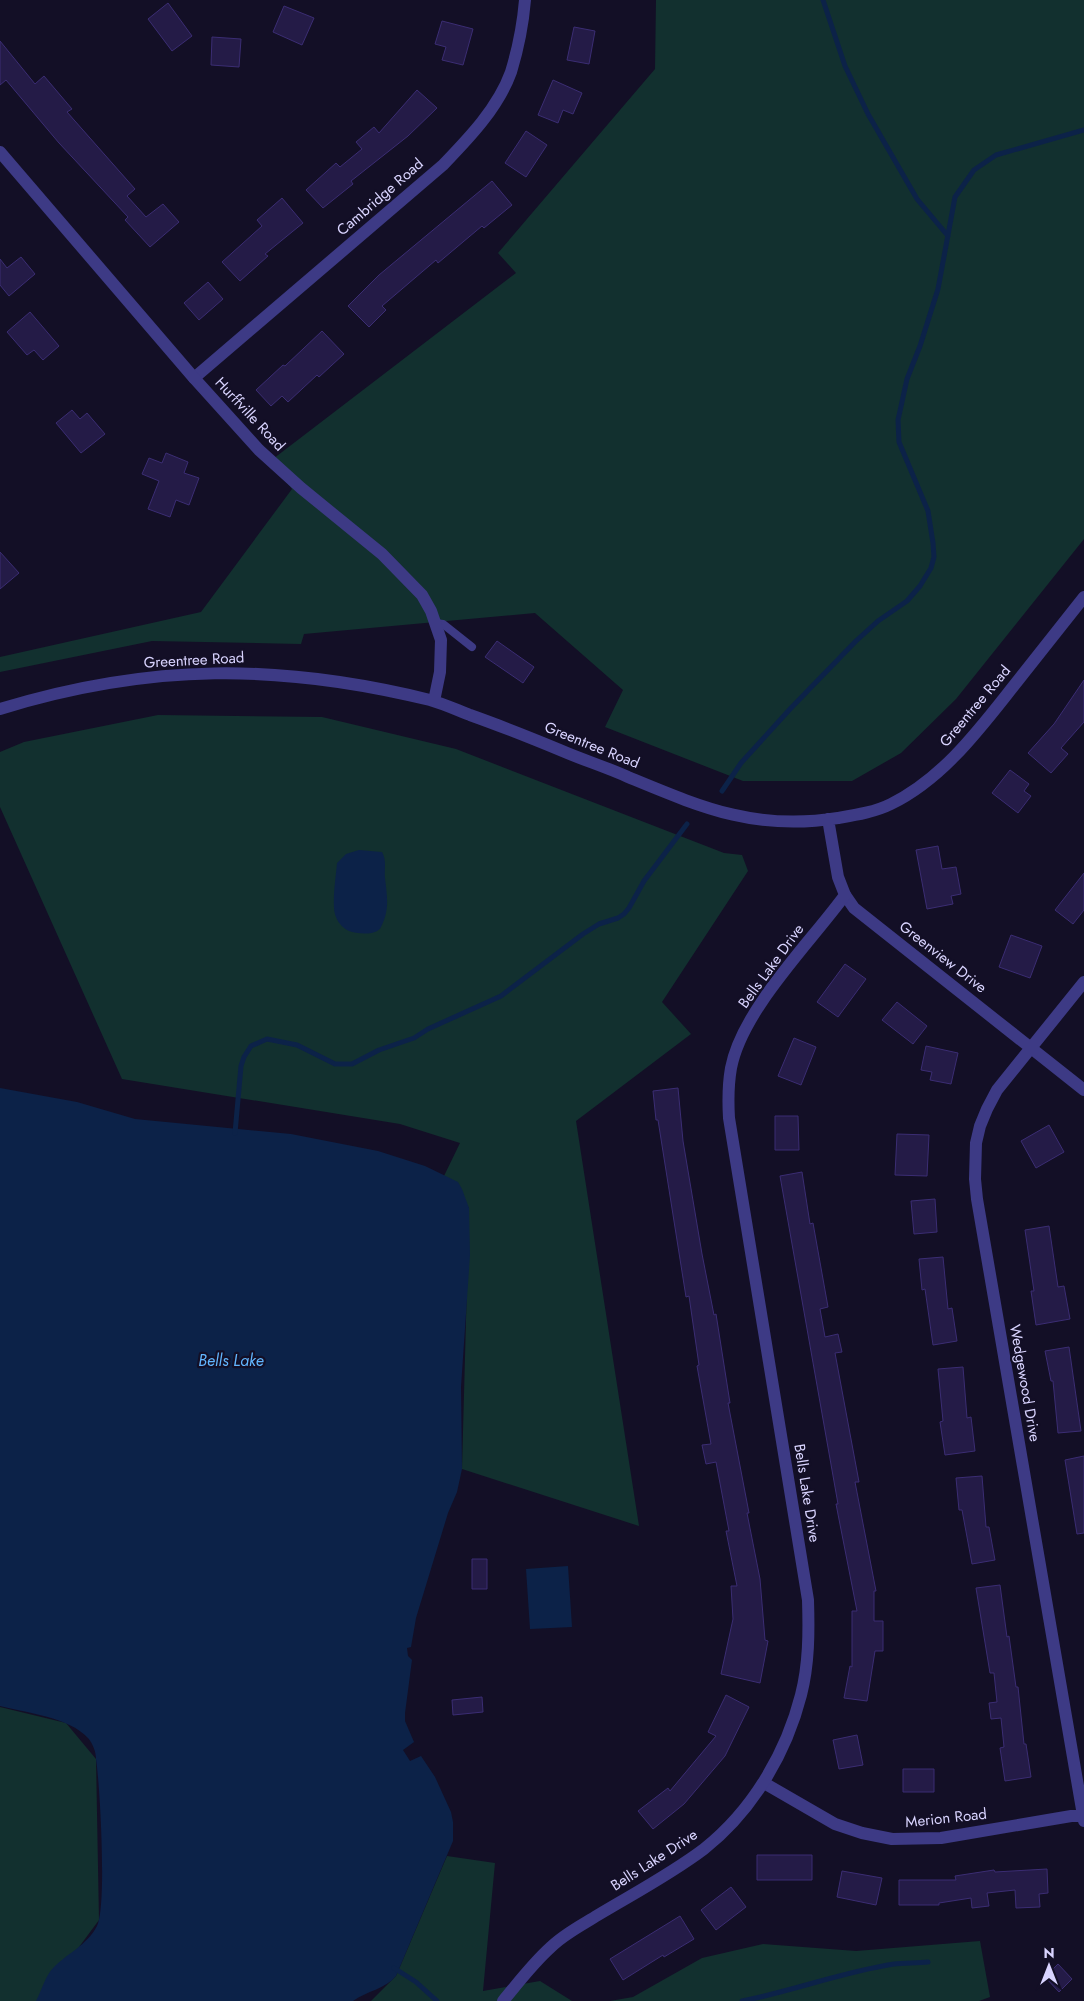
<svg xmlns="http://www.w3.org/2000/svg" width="1084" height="2001" viewBox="0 0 1084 2001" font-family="Jost,sans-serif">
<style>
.green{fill:#12302f}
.water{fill:#0c2248}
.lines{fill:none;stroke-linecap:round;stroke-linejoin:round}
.stream{stroke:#0c2248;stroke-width:5}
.building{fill:#241b47;stroke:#3b2d73}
.service{stroke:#3d3a85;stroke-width:8}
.minor{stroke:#3d3a85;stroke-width:12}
.tertiary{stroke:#3d3a85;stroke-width:12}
.labels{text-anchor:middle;stroke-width:4.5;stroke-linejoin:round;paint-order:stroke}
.street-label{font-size:15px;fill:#d9d4ff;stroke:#130f26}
.water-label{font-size:16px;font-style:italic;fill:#62b6ff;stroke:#130f26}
</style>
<rect width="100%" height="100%" fill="#130f26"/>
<path class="green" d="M 656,0 L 1084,0 L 1084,539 L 956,699 L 901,753 L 852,781 L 743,781 L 605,727 L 623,690 L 535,613 L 304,634 L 301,644 L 152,641 L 0,672 L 0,657 L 201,612 L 292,489 L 269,462 L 516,273 L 498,253 L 655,69 Z
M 158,715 L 322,717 L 456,749 L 724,853 L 742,855 L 748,871 L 662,1002 L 691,1034 L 576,1121 L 639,1526 L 462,1469 L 469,1208 L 444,1176 L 460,1143 L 400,1124 L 122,1079 L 0,807 L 0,752 L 24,742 Z
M 0,1707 L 66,1723 L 96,1759 L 99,1920 L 39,2001 L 0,2001 Z
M 447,1856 L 495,1863 L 483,1991 L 540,1981 L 572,2001 L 371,2001 L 396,1976 Z
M 980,1941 L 990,1997 L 979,2001 L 610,2001 L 633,1997 L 702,1958 L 763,1944 L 856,1951 Z"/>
<path class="water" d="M 359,850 L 382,852 C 387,861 384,869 385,878 C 387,897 390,909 381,927 C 377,936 357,934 349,931 C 344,929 338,923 336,917 C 331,907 336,876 337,863 L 346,854 Z
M 0,1088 L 77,1102 L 135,1119 L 291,1134 L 378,1151 L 425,1166 L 458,1182 L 462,1189 L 469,1208 L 470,1255 L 461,1387 L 462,1469 L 457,1492 L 448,1513 L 416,1618 L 411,1647 L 407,1648 L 408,1656 L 412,1660 L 405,1713 L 405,1721 L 414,1742 L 403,1750 L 410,1761 L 421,1756 L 435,1777 L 451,1812 L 453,1822 L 453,1841 L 396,1976 C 385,1989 367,1991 353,2001 L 36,2001 C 42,1990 45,1976 54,1967 C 68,1953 87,1945 97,1926 C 107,1907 100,1785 96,1759 C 96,1752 93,1744 88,1738 C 69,1717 27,1713 0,1706 Z
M 568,1566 L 572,1627 L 530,1629 L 526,1569 Z"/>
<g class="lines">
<path class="stream" d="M 823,0 L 845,66 L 868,114 L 917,199 L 948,236
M 722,791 L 741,763 L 791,708 L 856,641 L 878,621 L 907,601 L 920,586 L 931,568 L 934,557 L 933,543 L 928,511 L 899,442 L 898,420 L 907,379 L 920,346 L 938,289 L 955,197 L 974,170 L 996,155 L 1084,130
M 235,1133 L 241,1066 L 244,1057 L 251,1046 L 267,1039 L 297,1045 L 335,1064 L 352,1064 L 379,1050 L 414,1038 L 428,1029 L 501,996 L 583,934 L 599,924 L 618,918 L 624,914 L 629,908 L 644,881 L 687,824
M 394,1968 L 416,1982 L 437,2001
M 742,2001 C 793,1991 842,1972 894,1964 C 905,1963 917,1963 928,1962"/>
</g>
<path class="building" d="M 168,3 L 192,36 L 172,51 L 148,19 Z
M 284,6 L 314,18 L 302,45 L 273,32 Z
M 442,21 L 473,29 L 463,65 L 442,60 L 446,47 L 435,44 Z
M 574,27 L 595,31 L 589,64 L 567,60 Z
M 212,37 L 241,39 L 239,67 L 211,65 Z
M 0,41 L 35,84 L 44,76 L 72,109 L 67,112 L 135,189 L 127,196 L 146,217 L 163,204 L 179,222 L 150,247 L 125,220 L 128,217 L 59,143 L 6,80 L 0,85 Z
M 553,80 L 582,93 L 573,114 L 563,110 L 558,123 L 538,115 Z
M 417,90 L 437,108 L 408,136 L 351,181 L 353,184 L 323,208 L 306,190 L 336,163 L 340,167 L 362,149 L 356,142 L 374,127 L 379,133 Z
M 526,131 L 547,145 L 526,177 L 505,163 Z
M 492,181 L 512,205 L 484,228 L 482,226 L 438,263 L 436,260 L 382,306 L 386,310 L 369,327 L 348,306 L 379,275 Z
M 282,198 L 303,223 L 265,254 L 268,256 L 240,281 L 222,262 L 262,226 L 257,220 Z
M 21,257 L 35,274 L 9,296 L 0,285 L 0,259 L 7,268 Z
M 208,282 L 223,299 L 199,320 L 184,303 Z
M 30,312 L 59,346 L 43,360 L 34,350 L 27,355 L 7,332 Z
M 322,331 L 344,354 L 319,377 L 317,375 L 288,402 L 282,396 L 271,406 L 256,390 L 283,365 L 285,366 Z
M 72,410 L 80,419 L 87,413 L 105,434 L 81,453 L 56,423 Z
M 166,453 L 188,462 L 184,473 L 199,478 L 189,505 L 176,500 L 170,517 L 148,509 L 159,481 L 142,474 L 149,458 L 162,463 Z
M 0,552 L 19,573 L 0,589 Z
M 497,641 L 534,667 L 523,683 L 485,657 Z
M 1084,680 L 1084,722 L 1061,748 L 1068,754 L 1051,773 L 1028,753 L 1054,724 Z
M 1010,770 L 1029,784 L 1024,791 L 1031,796 L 1018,813 L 992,793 Z
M 938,846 L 942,869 L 956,867 L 961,894 L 951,896 L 953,904 L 927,909 L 916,850 Z
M 1084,873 L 1084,910 L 1073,924 L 1055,910 Z
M 1011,935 L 1042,946 L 1030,978 L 999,967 Z
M 845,964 L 866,979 L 838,1017 L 817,1002 Z
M 897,1002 L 927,1026 L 913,1044 L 882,1020 Z
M 794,1038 L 816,1047 L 801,1085 L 778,1076 Z
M 926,1046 L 958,1053 L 951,1084 L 930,1080 L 932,1072 L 921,1070 Z
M 678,1088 L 683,1141 L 702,1254 L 714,1315 L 716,1314 L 730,1403 L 728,1403 L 749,1513 L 747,1513 L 760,1579 L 765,1640 L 768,1641 L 760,1683 L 721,1674 L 733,1619 L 731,1586 L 737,1586 L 726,1531 L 729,1531 L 716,1462 L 706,1464 L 702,1445 L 711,1444 L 697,1366 L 699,1365 L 689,1296 L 686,1297 L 658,1120 L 656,1120 L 653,1091 Z
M 775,1116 L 798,1116 L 799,1150 L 775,1150 Z
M 1049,1125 L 1064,1152 L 1036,1168 L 1021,1141 Z
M 897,1134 L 929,1135 L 927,1176 L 895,1175 Z
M 802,1172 L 810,1224 L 813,1223 L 828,1307 L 820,1309 L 825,1337 L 838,1334 L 842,1352 L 835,1353 L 859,1482 L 855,1482 L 876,1591 L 874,1591 L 874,1621 L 883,1621 L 883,1651 L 875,1651 L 867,1701 L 844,1698 L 850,1666 L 852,1667 L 852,1611 L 857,1611 L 836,1504 L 838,1504 L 780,1176 Z
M 935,1199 L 937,1232 L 914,1234 L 911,1201 Z
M 1049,1226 L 1058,1287 L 1064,1286 L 1070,1319 L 1036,1325 L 1031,1291 L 1034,1291 L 1025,1230 Z
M 943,1257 L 948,1309 L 952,1308 L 957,1341 L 933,1345 L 925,1289 L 922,1290 L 919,1259 Z
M 1069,1347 L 1081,1431 L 1058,1433 L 1053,1381 L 1051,1381 L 1045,1351 Z
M 963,1367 L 967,1418 L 971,1417 L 975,1451 L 945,1455 L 940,1422 L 943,1421 L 938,1369 Z
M 1084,1456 L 1084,1533 L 1077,1534 L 1065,1460 Z
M 982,1476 L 986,1527 L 989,1527 L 995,1560 L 972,1564 L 962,1510 L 959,1510 L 956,1478 Z
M 472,1559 L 487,1559 L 487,1589 L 472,1589 Z
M 1000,1585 L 1007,1637 L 1009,1636 L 1016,1687 L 1018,1687 L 1024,1744 L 1026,1744 L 1031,1777 L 1005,1781 L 1000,1748 L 1004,1747 L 1001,1718 L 991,1719 L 989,1703 L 997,1702 L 994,1673 L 990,1673 L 976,1588 Z
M 726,1695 L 749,1707 L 725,1756 L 684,1804 L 653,1829 L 638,1811 L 668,1788 L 670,1791 L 716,1736 L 708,1732 Z
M 482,1697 L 483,1712 L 453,1715 L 452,1700 Z
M 857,1735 L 863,1765 L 839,1769 L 833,1740 Z
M 903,1769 L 934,1769 L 934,1792 L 903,1792 Z
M 757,1855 L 812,1855 L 812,1880 L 757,1880 Z
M 1047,1869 L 1048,1893 L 1039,1894 L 1040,1907 L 1016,1908 L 1015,1890 L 987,1893 L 989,1906 L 972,1908 L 971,1898 L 939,1903 L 939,1905 L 899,1905 L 899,1880 L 956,1880 L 955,1876 L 994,1870 L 995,1872 Z
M 842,1871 L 882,1878 L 876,1905 L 837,1897 Z
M 731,1887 L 746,1907 L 716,1930 L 701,1910 Z
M 680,1916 L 694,1939 L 664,1957 L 663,1955 L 623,1980 L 610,1959 Z
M 1058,1964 L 1072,1979 L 1059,1992 L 1045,1977 Z"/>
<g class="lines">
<path class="service" d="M 436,623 L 443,624 L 472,647"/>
<path class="minor" d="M 194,378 L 443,165 C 469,138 498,108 511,72 C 518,49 523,24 525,0
M 845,895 L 854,908 L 1084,1090
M 1084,982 L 997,1090 L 987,1109 L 980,1126 L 976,1143 L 975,1179 L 977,1199 L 1084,1821
M 764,1783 L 835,1824 L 862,1833 L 892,1839 L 941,1838 L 1083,1814"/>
<path class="tertiary" d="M 0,152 L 194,378 L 259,450 L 301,488 L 382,554 L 422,595 L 431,611 L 441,640 L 440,672 L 434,701
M 0,709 C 150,663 279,663 430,700 C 444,704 457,710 470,715 C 501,726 531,738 560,750 C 583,760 606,767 628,777 C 703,808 755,831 838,818 C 856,815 875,812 891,804 C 942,779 978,731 1012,688 C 1036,658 1060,627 1084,597
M 503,2001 C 518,1983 533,1963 551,1947 C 564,1934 582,1925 598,1915 C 633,1894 671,1874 704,1849 C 752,1811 786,1754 801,1695 C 809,1664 809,1632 808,1600 L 729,1118 C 728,1101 728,1085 731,1068 C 742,1010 810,943 845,895 L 838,877 L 828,819"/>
</g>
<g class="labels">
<g class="street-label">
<text transform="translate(380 197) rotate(-41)" y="5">Cambridge Road</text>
<text transform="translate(250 414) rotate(47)" y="5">Hurffville Road</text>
<text transform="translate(194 660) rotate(-3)" y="5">Greentree Road</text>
<text transform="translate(975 706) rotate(-50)" y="5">Greentree Road</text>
<text transform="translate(592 745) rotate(22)" y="5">Greentree Road</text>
<text transform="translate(943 957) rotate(38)" y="5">Greenview Drive</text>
<text transform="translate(771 966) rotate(-54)" y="5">Bells Lake Drive</text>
<text transform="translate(1025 1383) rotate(80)" y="5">Wedgewood Drive</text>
<text transform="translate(807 1493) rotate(81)" y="5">Bells Lake Drive</text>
<text transform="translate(946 1818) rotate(-6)" y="5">Merion Road</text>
<text transform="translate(654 1860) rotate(-33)" y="5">Bells Lake Drive</text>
</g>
<g class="water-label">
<text x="231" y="1366">Bells Lake</text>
</g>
</g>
<g transform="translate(1049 1966)" stroke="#130f26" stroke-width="4" paint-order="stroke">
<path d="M0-4L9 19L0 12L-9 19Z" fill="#d9d4ff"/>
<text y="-8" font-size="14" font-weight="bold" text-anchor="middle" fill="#d9d4ff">N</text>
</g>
</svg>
